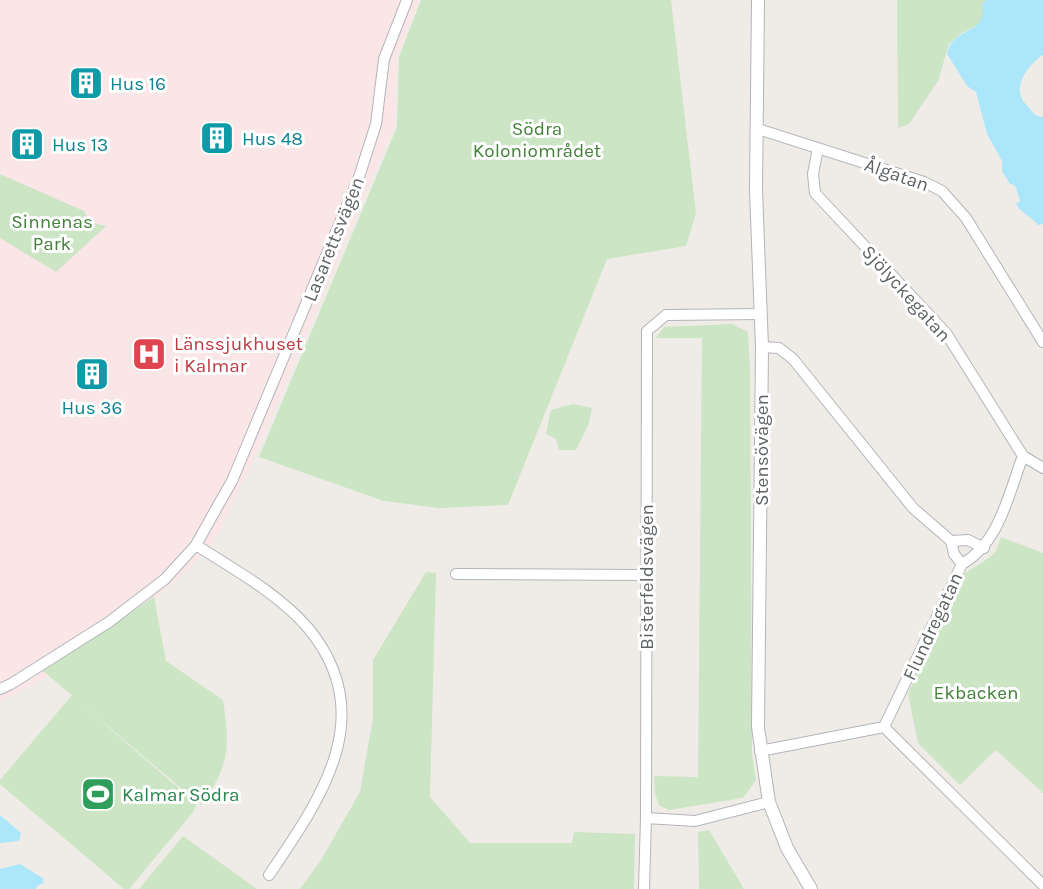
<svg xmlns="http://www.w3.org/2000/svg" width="1043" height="889" viewBox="0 0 1043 889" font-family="Karla,sans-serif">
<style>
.medical{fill:#fae5e7}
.green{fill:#cbe5c5}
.water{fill:#ace6fa}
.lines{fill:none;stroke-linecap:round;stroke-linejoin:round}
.minor-casing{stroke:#b2b5b8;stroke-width:12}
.tertiary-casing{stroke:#b2b5b8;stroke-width:14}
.minor{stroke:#fff;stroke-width:10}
.tertiary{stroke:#fff;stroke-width:12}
.labels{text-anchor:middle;stroke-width:6;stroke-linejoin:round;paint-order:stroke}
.culture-label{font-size:19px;fill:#0d838f;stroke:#fff;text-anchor:start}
.park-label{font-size:19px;fill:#43813a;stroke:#fff}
.street-label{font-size:19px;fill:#5e6366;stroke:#fff}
.health-label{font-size:19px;fill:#be3a42;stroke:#fff;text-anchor:start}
.leisure-label{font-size:19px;fill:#27864d;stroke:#fff;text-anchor:start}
</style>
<rect width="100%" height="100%" fill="#efece7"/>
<path class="medical" d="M 0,0 L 419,0 L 397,57 L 394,126 L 262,440 L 213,545 L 131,622 L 54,673 L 0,702 Z"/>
<path class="green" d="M 421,0 L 671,0 L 696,213 L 686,246 L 607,259 L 508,505 L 439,508 L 384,501 L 259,457 L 397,127 L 399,57 Z
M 897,0 L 986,0 L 982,4 L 984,17 L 980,24 L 960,34 L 949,44 L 938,81 L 909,124 L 898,128 Z
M 0,174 L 84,211 L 90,222 L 106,226 L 56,272 L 0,238 Z
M 732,324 L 748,332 L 750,369 L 752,755 L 756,780 L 743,798 L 669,810 L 659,805 L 655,793 L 654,776 L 698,777 L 702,338 L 656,338 L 664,327 Z
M 573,404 L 592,408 L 589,423 L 576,450 L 559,450 L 556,439 L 546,434 L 551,410 Z
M 1001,537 L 1043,553 L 1043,793 L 996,750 L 960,785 L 918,743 L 908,694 L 959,577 L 989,558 L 996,551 Z
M 426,572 L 436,573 L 430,797 L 470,843 L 572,843 L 574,832 L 635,834 L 634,889 L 300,889 L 321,860 L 360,792 L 373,718 L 373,660 Z
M 154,597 L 166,661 L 223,700 C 230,748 230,765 201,805 L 72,696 L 197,804 L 193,812 L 129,889 L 124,889 L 0,784 L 0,780 L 72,695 L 43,671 Z
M 709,830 L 744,889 L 699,889 L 698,832 Z
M 183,836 L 257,889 L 139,889 Z"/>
<path class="water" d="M 986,0 L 1043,0 L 1043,55 C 1030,63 1014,83 1022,99 C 1023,102 1027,105 1029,108 C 1034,114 1035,116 1043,117 L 1043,224 L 1038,225 C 1031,216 1022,214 1016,204 L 1020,201 L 1015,185 L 1010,184 L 1002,171 L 1002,161 L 987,134 L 976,92 L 967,86 L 947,54 C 954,23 987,38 982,4 Z
M 0,815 L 21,833 L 19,841 L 0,843 Z
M 20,864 L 44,879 L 43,883 L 37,886 L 36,889 L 0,889 L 0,869 Z"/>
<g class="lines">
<g class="minor-casing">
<path id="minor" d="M 758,129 L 924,182 L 942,191 L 966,218 L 1043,342
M 818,148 L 813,174 L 815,193 L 946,333 L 1023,456 L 1043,468
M 760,314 L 666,315 L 647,331 L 646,818 L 695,821 L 769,802
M 762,347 L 779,348 L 793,359 L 913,508 L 951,541 L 968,540 L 984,548
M 951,541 L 954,554 L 962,564
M 196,545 C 233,569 278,593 308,628 C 380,715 322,797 269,875
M 456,574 L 645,575
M 0,689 L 11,684 L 109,622 L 165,579 L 196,545 L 216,509 L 232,481 L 359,177 L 376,124 L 384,59 L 407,0
M 884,727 L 962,564 C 1000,542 1008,495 1023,456
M 884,727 L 1043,885
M 760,751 L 884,727
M 644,889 L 646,818"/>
</g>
<g class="tertiary-casing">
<path id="tertiary" d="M 758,0 L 756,190 L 762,347 L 758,727 L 769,802 L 787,848 L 811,889"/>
</g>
<use href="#minor" class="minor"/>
<use href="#tertiary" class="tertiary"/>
</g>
<defs>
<g id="building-square" transform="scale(1.75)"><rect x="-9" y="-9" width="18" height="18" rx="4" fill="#0f9aa8" stroke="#fff"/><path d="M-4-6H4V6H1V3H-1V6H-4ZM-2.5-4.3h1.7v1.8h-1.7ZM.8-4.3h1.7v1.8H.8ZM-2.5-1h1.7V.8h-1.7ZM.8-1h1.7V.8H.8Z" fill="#fff"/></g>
<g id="hospital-square" transform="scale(1.75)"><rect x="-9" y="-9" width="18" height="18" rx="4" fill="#e0444e" stroke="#fff"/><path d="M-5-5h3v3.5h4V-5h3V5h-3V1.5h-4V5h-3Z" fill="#fff"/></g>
<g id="stadium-square" transform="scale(1.75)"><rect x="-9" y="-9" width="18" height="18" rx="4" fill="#2e9e5b" stroke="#fff"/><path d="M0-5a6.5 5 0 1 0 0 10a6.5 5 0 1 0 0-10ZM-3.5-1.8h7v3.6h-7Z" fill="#fff"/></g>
</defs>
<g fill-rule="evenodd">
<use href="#building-square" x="86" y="83"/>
<use href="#building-square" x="217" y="138"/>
<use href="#building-square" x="27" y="144"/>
<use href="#hospital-square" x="149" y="354"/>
<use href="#building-square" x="92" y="374"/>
<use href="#stadium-square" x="98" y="794"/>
</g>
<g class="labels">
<g class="culture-label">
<text x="110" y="90">Hus 16</text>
<text x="242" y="145">Hus 48</text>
<text x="52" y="151">Hus 13</text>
<text x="92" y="414" text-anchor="middle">Hus 36</text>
</g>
<g class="park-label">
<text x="537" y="135">Södra<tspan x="537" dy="22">Koloniområdet</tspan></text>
<text x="52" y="228">Sinnenas<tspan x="52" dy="22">Park</tspan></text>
<text x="976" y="699">Ekbacken</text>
</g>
<g class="street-label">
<text transform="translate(897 174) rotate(19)" y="7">Ålgatan</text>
<text transform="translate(333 239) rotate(-68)" y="7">Lasarettsvägen</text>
<text transform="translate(907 293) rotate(48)" y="7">Sjölyckegatan</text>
<text transform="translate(761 450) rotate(-90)" y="7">Stensövägen</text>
<text transform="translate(646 577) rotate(-90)" y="7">Bisterfeldsvägen</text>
<text transform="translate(932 626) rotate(-65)" y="7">Flundregatan</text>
</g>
<g class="health-label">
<text x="174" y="350">Länssjukhuset<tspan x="174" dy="22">i Kalmar</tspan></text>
</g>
<g class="leisure-label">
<text x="122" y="801">Kalmar Södra</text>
</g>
</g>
</svg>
